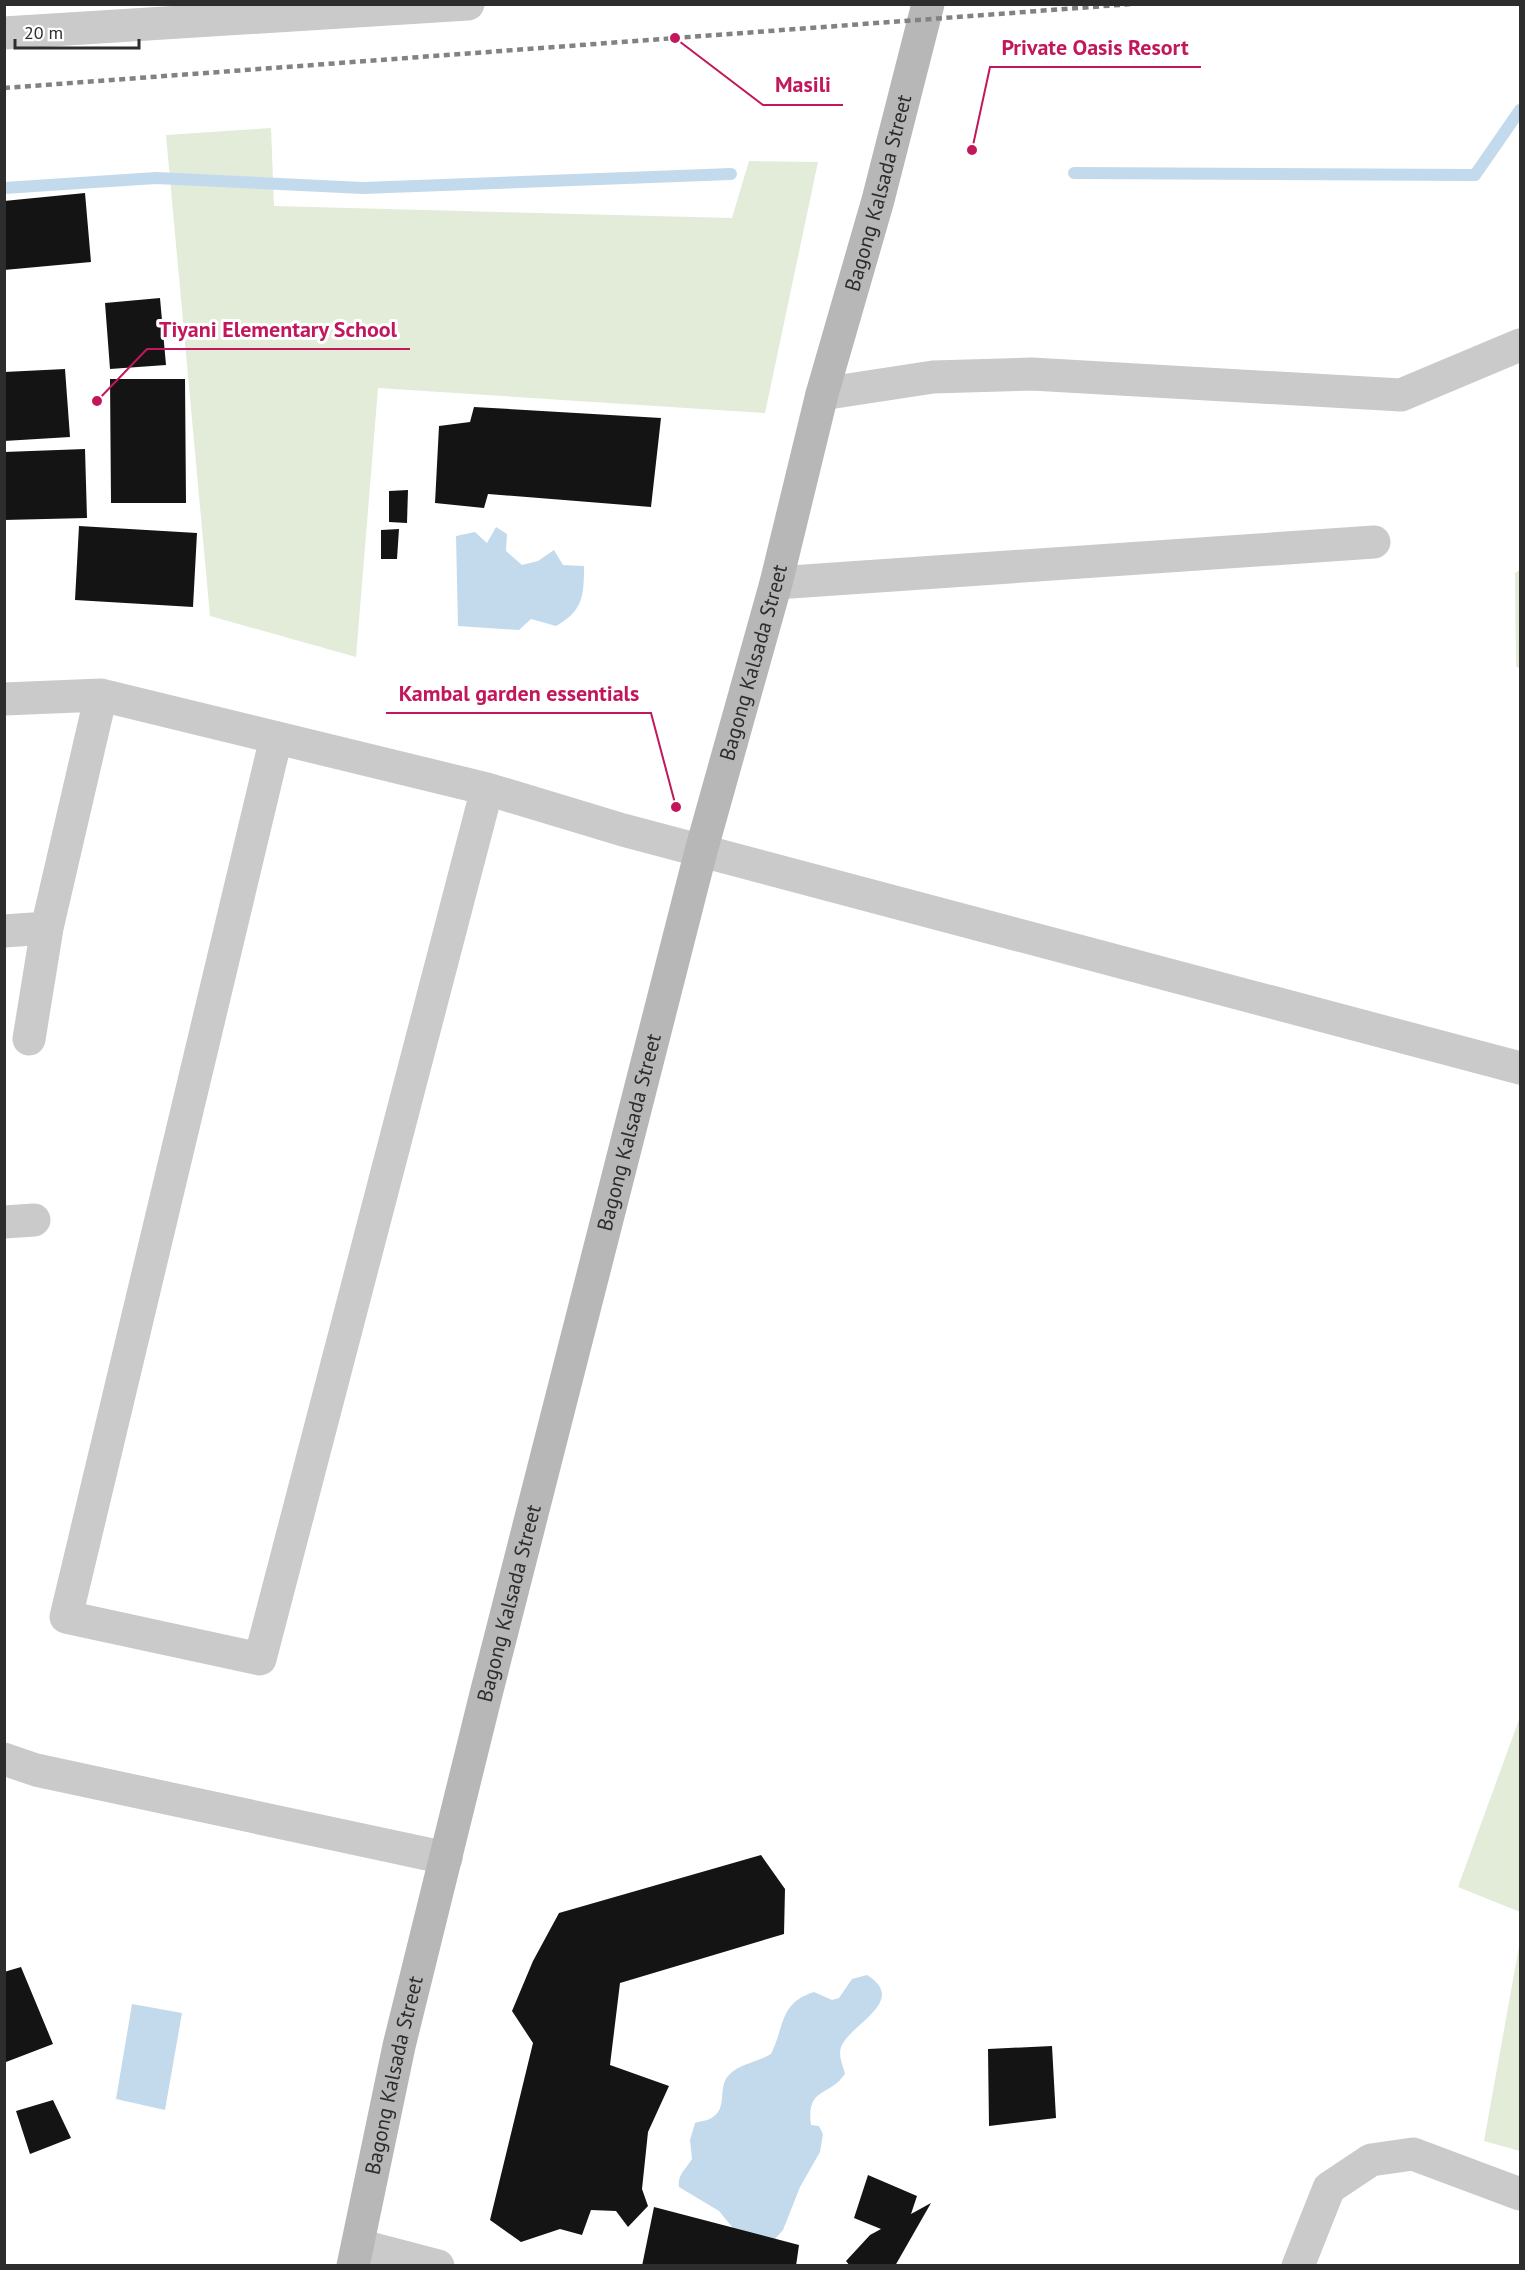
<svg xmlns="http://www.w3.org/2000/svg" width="1525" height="2270" viewBox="0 0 1525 2270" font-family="'PT Sans',sans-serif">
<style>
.green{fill:#e2ecd9}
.water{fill:#c3daed}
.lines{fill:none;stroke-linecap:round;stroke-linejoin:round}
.stream{stroke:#c3daed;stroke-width:12}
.building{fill:#141414}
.street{stroke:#cacaca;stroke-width:33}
.secondary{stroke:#b7b7b7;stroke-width:33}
.rail{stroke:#828282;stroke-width:4.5;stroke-dasharray:6 4.5;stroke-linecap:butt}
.labels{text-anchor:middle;stroke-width:6;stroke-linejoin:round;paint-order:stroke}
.street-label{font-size:21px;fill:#2d2d2d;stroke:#fff}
.leader{fill:none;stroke:#c2185b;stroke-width:2}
.callout-dot{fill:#c2185b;stroke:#fff;stroke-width:2}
.callout-label{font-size:22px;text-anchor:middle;font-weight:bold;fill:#c2185b;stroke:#fff;stroke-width:6;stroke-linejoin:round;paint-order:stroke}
</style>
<rect width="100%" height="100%" fill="#fff"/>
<path class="green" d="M 271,128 L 274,206 L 732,218 L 749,161 L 818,162 L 765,413 L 378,388 L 356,657 L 210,616 L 166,135 Z
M 1520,570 L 1520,669 L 1516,666 L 1515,573 Z
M 1520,1717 L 1520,1912 L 1458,1887 Z
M 1520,1941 L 1520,2151 L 1484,2141 Z"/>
<path class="water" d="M 496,527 L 507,534 L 506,551 L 522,565 L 538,561 L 554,550 L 563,565 L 584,566 C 584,596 583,611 556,626 L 531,619 L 519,630 L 458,626 L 456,536 L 475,532 L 487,543 Z
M 867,1975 C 909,2001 850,2024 841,2047 C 838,2056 843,2065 845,2074 C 829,2097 806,2087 811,2125 L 819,2126 L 823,2134 L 820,2152 L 800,2187 L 783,2230 L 773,2241 L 737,2233 L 719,2211 L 679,2187 C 677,2175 686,2169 692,2159 L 690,2140 L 695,2123 C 700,2121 708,2121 713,2117 C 728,2107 717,2087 729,2075 C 739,2064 758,2062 771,2054 C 785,2026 779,2003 814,1992 L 832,2000 L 839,1998 L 852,1979 Z
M 132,2004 L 182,2013 L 165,2110 L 116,2099 Z"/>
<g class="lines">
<path class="stream" d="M 1074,173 L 1475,175 L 1520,110
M 4,188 L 156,178 L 363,188 L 731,174"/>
</g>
<path class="building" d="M 85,193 L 91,262 L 4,270 L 4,201 Z
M 160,298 L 166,365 L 110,369 L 105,303 Z
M 65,369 L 70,437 L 4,441 L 4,372 Z
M 110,379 L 185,379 L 186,503 L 111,503 Z
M 474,407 L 661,418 L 651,507 L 488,494 L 484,508 L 435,503 L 439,426 L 470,422 Z
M 85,449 L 87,518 L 4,520 L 4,452 Z
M 408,490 L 407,523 L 389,522 L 389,491 Z
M 79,526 L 197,533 L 193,607 L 75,600 Z
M 399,529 L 397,559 L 381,559 L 381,530 Z
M 761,1855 L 785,1889 L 784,1934 L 620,1983 L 610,2065 L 669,2086 L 648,2132 L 642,2189 L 648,2206 L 628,2227 L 616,2211 L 591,2210 L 582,2235 L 560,2229 L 521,2242 L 490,2220 L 533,2043 L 512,2011 L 533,1961 L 559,1913 Z
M 21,1967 L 53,2044 L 6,2062 L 4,1972 Z
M 1052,2046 L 1056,2118 L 989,2126 L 988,2049 Z
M 53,2100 L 71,2138 L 30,2154 L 16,2111 Z
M 868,2175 L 917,2196 L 911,2214 L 931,2203 L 895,2266 L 850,2266 L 846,2261 L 870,2235 L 881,2229 L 854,2218 Z
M 654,2207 L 799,2245 L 796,2266 L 642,2266 Z"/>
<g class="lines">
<path class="street" d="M 4,33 L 468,4
M 822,394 L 933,377 L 1032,374 L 1401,395 L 1520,345
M 776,583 L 1374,542
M 4,699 L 101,695 L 487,789 L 623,830 L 1520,1068
M 276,738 L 66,1617 L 260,1659 L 487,789
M 4,931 L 47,928
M 29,1039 L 47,928 L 101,695
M 4,1222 L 34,1220
M 4,1759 L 36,1770 L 446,1858
M 358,2245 L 438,2266
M 1298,2266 L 1329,2188 L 1371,2160 L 1413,2154 L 1520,2194"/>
<path class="secondary" id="s1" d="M 353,2266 L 399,2046 L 486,1694 L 701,851 L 776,583 L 822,394 L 878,200 L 928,4"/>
<path class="rail" d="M 4,88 L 1132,4"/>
</g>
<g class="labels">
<g class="street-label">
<text dy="7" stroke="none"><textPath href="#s1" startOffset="2139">Bagong Kalsada Street</textPath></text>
<text dy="7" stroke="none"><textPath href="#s1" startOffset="1653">Bagong Kalsada Street</textPath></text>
<text dy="7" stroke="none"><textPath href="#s1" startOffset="1167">Bagong Kalsada Street</textPath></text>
<text dy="7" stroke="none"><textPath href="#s1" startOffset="681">Bagong Kalsada Street</textPath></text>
<text dy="7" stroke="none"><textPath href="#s1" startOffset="195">Bagong Kalsada Street</textPath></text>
</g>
</g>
<path class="leader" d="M972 150L990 67H1201M675 38L763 105H843M97 401L147 349H410M676 807L651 713H386"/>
<g class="callout-dot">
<circle cx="972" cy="150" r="6"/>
<circle cx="675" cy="38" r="6"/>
<circle cx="97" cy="401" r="6"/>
<circle cx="676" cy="807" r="6"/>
</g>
<g class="callout-label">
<text x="1095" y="55">Private Oasis Resort</text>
<text x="803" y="92">Masili</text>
<text x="278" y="337">Tiyani Elementary School</text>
<text x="519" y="701">Kambal garden essentials</text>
</g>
<rect width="1525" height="2270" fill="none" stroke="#2d2d2d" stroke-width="12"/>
<path d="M15 39v9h124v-9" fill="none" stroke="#2d2d2d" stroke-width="3"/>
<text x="24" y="39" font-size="18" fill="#2d2d2d" stroke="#ffffff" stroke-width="4.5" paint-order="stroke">20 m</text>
</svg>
